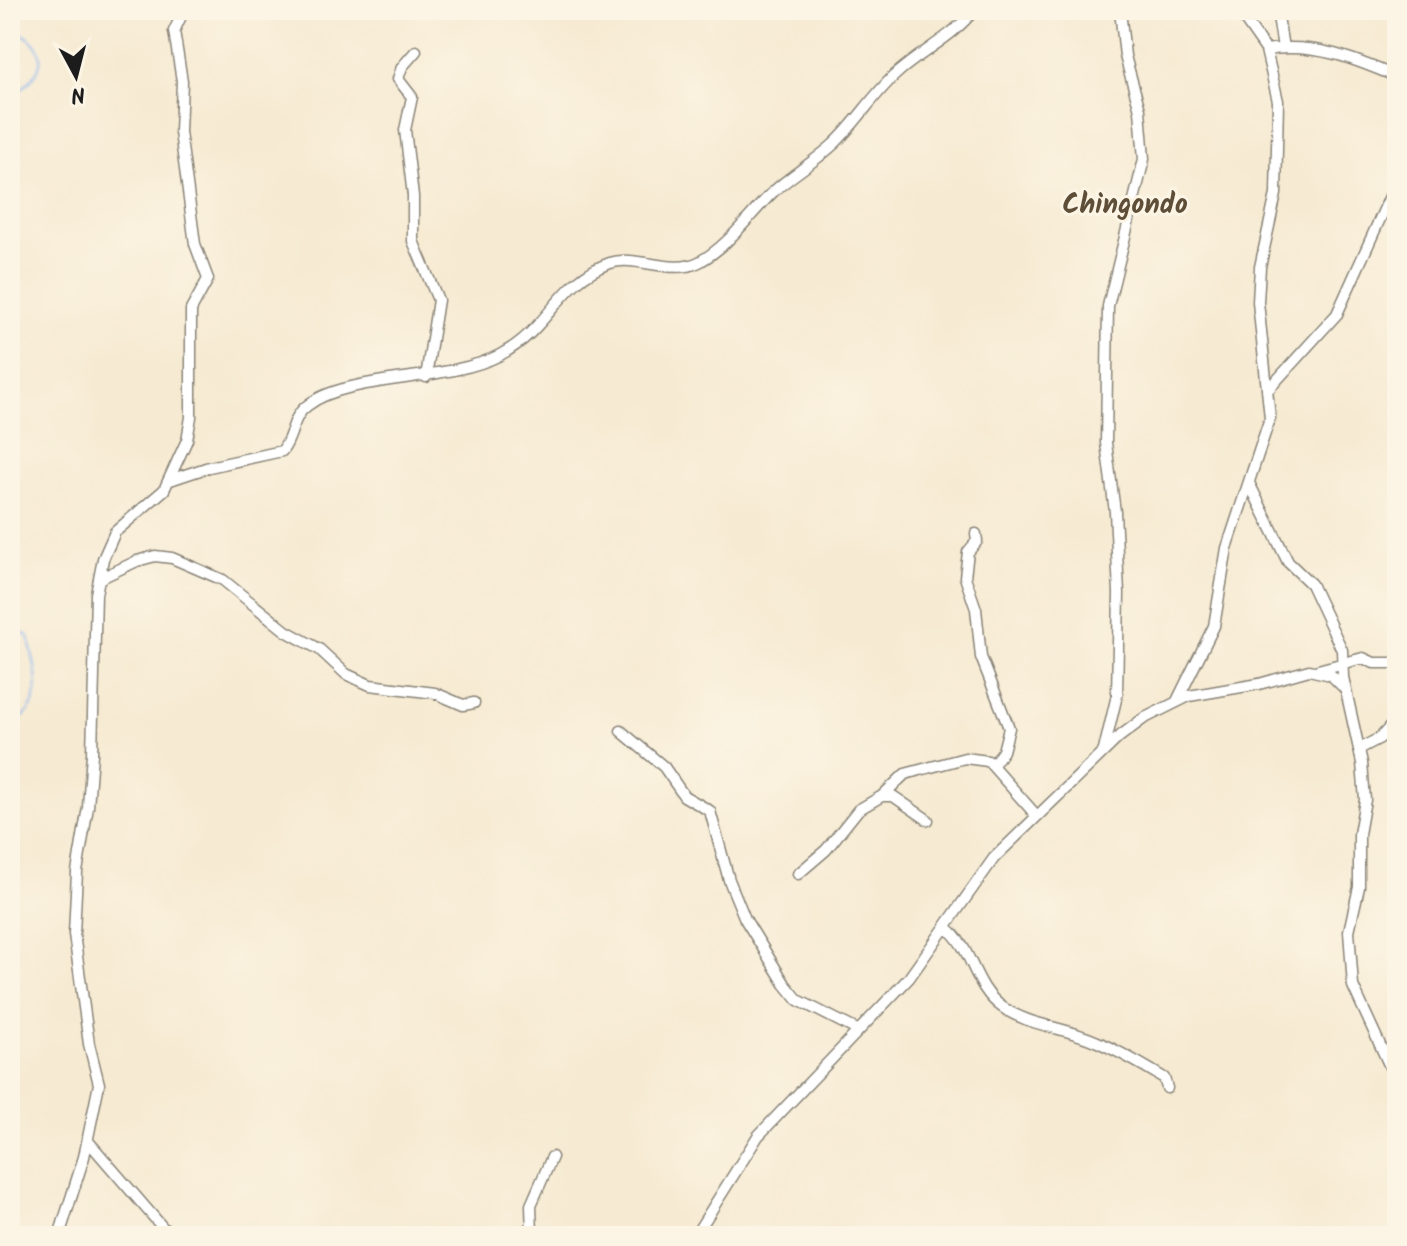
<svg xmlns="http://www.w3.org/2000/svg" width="1407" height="1246" viewBox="0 0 1407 1246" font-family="Kalam,sans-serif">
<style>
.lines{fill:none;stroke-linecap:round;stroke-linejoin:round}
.stream{stroke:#83b3ee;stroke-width:2}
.minor-casing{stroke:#898377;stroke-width:13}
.minor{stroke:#fff;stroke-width:10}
.labels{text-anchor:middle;stroke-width:6;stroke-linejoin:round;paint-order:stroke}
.quarter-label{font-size:28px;font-weight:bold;fill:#5e4e37;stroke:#fcf5e5}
</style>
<rect width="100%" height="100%" fill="#fcf5e5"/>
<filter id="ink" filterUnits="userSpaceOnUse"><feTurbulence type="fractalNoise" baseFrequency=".0125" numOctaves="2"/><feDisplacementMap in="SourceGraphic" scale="16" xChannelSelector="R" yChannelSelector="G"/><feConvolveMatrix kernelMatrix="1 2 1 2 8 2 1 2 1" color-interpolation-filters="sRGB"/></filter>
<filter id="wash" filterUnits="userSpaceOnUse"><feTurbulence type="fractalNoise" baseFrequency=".006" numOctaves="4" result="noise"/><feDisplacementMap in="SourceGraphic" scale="32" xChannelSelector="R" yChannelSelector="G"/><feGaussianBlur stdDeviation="1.8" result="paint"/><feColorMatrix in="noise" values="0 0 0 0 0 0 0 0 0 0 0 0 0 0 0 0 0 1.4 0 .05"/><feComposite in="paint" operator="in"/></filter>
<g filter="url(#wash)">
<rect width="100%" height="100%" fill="#f6ead2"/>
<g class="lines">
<path class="stream" d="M 10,32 C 20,32 25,34 33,42 C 53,64 28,85 10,98
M 10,625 L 28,636 C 36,670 49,706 10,726
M 10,769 L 13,784 L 10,797"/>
</g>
</g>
<g filter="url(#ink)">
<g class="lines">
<g class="minor-casing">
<path id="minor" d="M 1277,10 L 1283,48
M 1266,50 C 1313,42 1355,59 1397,77
M 416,51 L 402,67 L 398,79 L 412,97 L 405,130 L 413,196 L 413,241 L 438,300 L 426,377
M 1267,391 L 1337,314 L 1397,181
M 170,480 L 209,467 L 282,451 C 294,436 291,417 308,405 C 348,374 446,383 500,355 C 551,328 558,281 610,263 C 636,254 672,276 699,262 C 729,246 749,215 773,192 C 793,174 816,161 835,143 C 857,122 873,95 895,75 C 921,51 952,38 974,10
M 1249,483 L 1288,562 L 1311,584 L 1342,650 L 1343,677 L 1362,763 L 1365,800 L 1359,834 L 1359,887 L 1349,931 L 1353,986 L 1397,1082
M 976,534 L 977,541 L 968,552 L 965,577 L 976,609 L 981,657 L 1009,728 L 1003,751 L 993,765
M 99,579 L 137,561 L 155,556 L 172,558 L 223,580 L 286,631 L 319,649 L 346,674 L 370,685 L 435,693 L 463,705 L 474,703
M 10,644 L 12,643
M 1318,670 L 1363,658 L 1374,663 L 1397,663
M 1177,701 L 1214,626 L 1227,548 L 1270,418 L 1258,302 L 1260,267 L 1276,194 L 1278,101 L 1266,50 L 1238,10
M 621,731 L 664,767 L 684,796 L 710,811 L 729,880 L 745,919 L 785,984 L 798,1000 L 857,1030
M 1359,749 L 1380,738 L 1397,719
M 1104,750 L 1117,695 L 1119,593 L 1115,512 L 1106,443 L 1108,306 L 1144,159 L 1140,110 L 1125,56 L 1120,10
M 882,796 L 893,796 L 928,820
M 798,874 L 826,850 L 858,810 L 882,796 L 905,774 L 965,758 L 988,761 L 1036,815
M 947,928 C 973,949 973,986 1002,1007 C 1026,1024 1055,1026 1082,1036 C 1107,1044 1141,1064 1164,1078 L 1167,1088
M 88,1141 L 170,1236
M 10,1231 L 13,1236
M 59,1236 L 84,1157 L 99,1084 L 89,1044 L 74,934 L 77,872 L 88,807 L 92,754 L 96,594 L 103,559 L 115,532 L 164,490 L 187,440 L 191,417 L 191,310 L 208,279 L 195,244 L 180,132 L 182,81 L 174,31 L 184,10
M 532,1236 L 531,1205 L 552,1157
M 695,1236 L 758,1136 L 909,978 L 994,858 L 1119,737 L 1143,719 L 1189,696 L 1259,684 L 1309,670 L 1331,675 L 1346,690"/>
</g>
<use href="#minor" class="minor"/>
</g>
</g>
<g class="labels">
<g class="quarter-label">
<text x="1125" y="213">Chingondo</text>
</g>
</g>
<rect width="1407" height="1246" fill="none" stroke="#fcf5e5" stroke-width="40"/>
<g transform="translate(76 76) rotate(173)" stroke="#fcf5e5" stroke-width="6" paint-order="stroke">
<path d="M0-6L14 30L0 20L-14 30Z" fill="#1c1c1c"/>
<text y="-12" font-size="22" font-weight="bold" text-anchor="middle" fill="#1c1c1c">N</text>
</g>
</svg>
